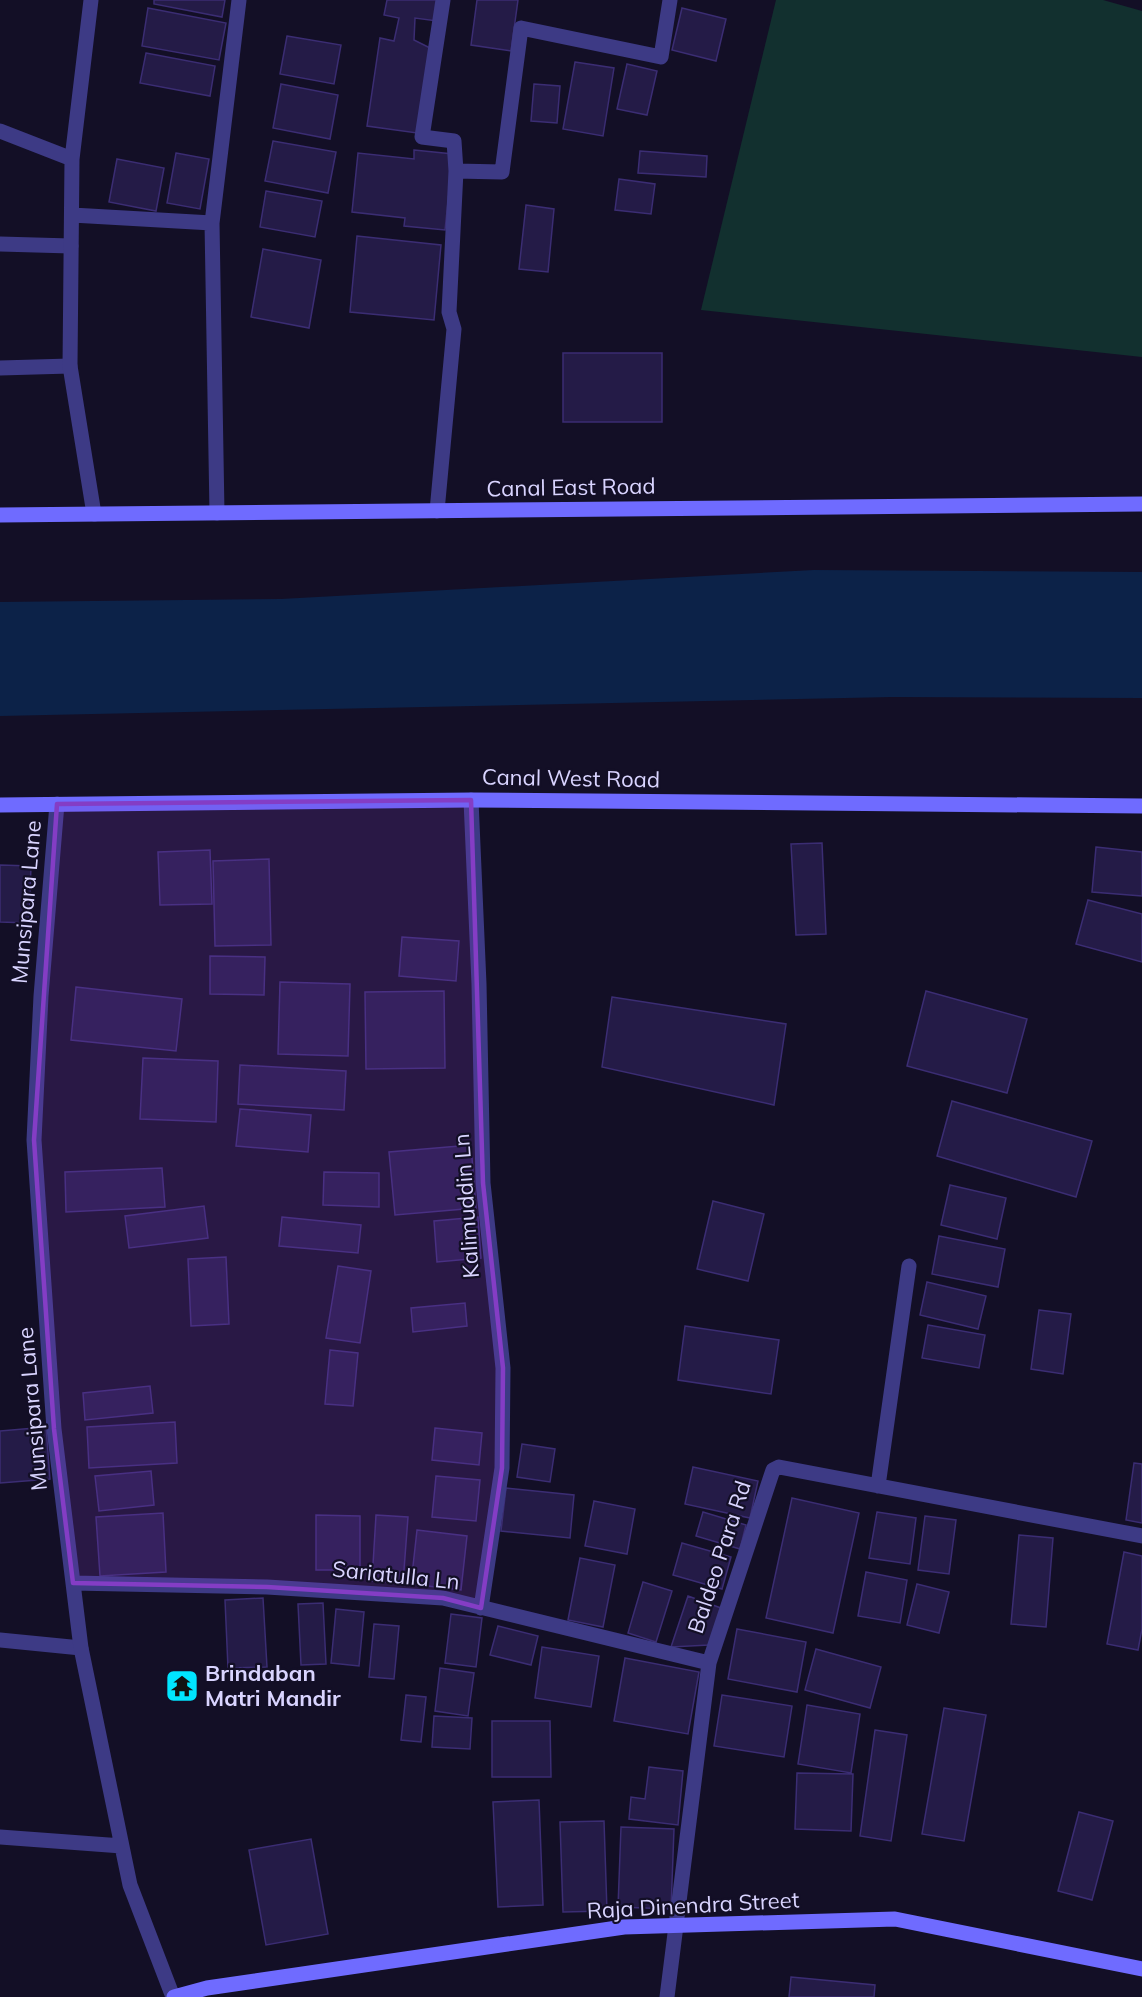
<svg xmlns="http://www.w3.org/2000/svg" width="1142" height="1997" viewBox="0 0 1142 1997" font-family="Mulish,sans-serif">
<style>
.green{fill:#12302f}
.water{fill:#0c2248}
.building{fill:#241b47;stroke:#3b2d73;stroke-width:1.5}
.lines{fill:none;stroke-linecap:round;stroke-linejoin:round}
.service{stroke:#3d3a85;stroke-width:15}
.minor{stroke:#3d3a85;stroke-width:15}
.secondary{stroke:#6f6bff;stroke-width:15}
.marked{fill:#843dc5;fill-opacity:0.2;stroke:#843dc5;stroke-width:4.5;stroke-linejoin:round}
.labels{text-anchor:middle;stroke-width:4.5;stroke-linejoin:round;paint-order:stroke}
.street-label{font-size:22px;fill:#d9d4ff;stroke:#130f26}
.poi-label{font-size:22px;font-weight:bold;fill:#d9d4ff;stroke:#130f26;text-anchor:start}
</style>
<rect width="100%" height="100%" fill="#130f26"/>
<path class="green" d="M 776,0 L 1103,0 L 1142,11 L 1142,357 L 701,310 Z"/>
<path class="water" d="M 814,570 L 1142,572 L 1142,698 L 892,697 L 0,716 L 0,602 L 281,599 Z"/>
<path class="building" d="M 154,0 L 225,0 L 222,17 L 154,4 Z
M 387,0 L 441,0 L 437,21 L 415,18 L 414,40 L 432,49 L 417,133 L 367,126 L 380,38 L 394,41 L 399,18 L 384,15 Z
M 477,0 L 518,0 L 511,51 L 471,45 Z
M 148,8 L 226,23 L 219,60 L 142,46 Z
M 682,8 L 726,19 L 716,61 L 672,50 Z
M 287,36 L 341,45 L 334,84 L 280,74 Z
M 146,53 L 215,66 L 210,96 L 140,83 Z
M 575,62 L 614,68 L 603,136 L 563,129 Z
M 627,64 L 657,71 L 647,115 L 617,109 Z
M 281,84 L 338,95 L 330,139 L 273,128 Z
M 534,84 L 560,86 L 557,123 L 531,121 Z
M 273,141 L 336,152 L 328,193 L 265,181 Z
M 414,150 L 453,154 L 445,230 L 404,226 L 405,218 L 352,212 L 358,153 L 414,159 Z
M 640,151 L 707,156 L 706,177 L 638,173 Z
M 176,153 L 209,159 L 200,209 L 167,203 Z
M 117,159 L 164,168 L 156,211 L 109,202 Z
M 619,179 L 655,184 L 651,214 L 615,210 Z
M 266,191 L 322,201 L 315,237 L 260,227 Z
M 526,205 L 554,209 L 548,272 L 519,269 Z
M 357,236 L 441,245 L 434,320 L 350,312 Z
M 263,249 L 321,260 L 309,328 L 251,317 Z
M 563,353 L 662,353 L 662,422 L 563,422 Z
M 822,843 L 826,934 L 796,935 L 791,844 Z
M 1096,847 L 1142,852 L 1142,896 L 1092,892 Z
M 210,850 L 212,904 L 160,905 L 158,852 Z
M 269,859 L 271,945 L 215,946 L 213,861 Z
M 0,865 L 31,866 L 29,923 L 0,922 Z
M 1088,900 L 1142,914 L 1142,962 L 1076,944 Z
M 402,937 L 459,941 L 456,981 L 399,976 Z
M 210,956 L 265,957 L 264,995 L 210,994 Z
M 280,982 L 350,984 L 348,1056 L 278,1054 Z
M 76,987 L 182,999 L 176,1051 L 71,1040 Z
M 444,991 L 445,1068 L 366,1069 L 365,992 Z
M 926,991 L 1027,1019 L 1007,1093 L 907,1066 Z
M 612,997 L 786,1024 L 774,1105 L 602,1067 Z
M 143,1058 L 218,1061 L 216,1122 L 140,1119 Z
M 240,1065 L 346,1071 L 344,1110 L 238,1104 Z
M 952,1101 L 1092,1141 L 1076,1197 L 937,1156 Z
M 240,1109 L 311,1115 L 308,1152 L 236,1146 Z
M 471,1145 L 476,1208 L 395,1215 L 389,1152 Z
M 162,1168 L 165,1207 L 66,1212 L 65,1172 Z
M 324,1172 L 379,1173 L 379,1207 L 323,1205 Z
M 950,1185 L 1006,1198 L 997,1239 L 941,1225 Z
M 713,1201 L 764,1214 L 748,1281 L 697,1269 Z
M 204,1206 L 208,1238 L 129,1248 L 125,1216 Z
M 282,1217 L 361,1225 L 358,1253 L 279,1246 Z
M 478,1217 L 481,1258 L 437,1262 L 434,1221 Z
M 939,1236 L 1005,1249 L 998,1287 L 932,1274 Z
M 226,1257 L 229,1324 L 191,1326 L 188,1259 Z
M 338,1266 L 371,1271 L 360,1343 L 326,1338 Z
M 927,1282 L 986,1296 L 978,1329 L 920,1315 Z
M 465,1303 L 467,1326 L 413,1332 L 411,1308 Z
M 1039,1310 L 1071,1314 L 1063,1374 L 1031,1369 Z
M 928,1325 L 985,1335 L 979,1368 L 922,1358 Z
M 685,1326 L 779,1340 L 771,1394 L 678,1380 Z
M 330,1350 L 358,1353 L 353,1406 L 325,1404 Z
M 150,1386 L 153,1413 L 85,1420 L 83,1393 Z
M 175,1422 L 177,1463 L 89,1468 L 87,1427 Z
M 46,1427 L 50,1479 L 0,1483 L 0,1431 Z
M 435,1428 L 482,1433 L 479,1465 L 432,1460 Z
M 522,1444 L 555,1449 L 550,1482 L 517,1477 Z
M 1134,1463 L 1142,1464 L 1142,1523 L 1126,1520 Z
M 693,1467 L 758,1481 L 750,1518 L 685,1504 Z
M 151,1471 L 154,1505 L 99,1511 L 95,1476 Z
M 436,1476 L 480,1480 L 476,1521 L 432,1517 Z
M 506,1488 L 574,1495 L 570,1538 L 501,1531 Z
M 792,1498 L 859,1513 L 833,1633 L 766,1618 Z
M 594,1501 L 635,1509 L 627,1554 L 585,1546 Z
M 703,1512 L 746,1525 L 740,1549 L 696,1536 Z
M 877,1512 L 916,1518 L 910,1564 L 869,1558 Z
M 163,1513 L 166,1572 L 100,1576 L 96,1517 Z
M 316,1515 L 360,1516 L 360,1570 L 316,1570 Z
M 376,1515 L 408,1517 L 403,1583 L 372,1581 Z
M 925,1516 L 956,1520 L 949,1574 L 918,1570 Z
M 417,1530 L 467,1536 L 461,1590 L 411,1584 Z
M 1019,1535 L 1053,1538 L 1046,1627 L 1011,1624 Z
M 682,1543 L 731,1557 L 722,1589 L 673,1575 Z
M 1124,1552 L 1142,1556 L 1142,1629 L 1138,1650 L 1107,1644 Z
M 580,1558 L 615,1565 L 603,1627 L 568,1620 Z
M 866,1572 L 907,1580 L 900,1623 L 858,1616 Z
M 643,1582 L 672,1591 L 656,1642 L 628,1633 Z
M 917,1584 L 949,1592 L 939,1633 L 907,1625 Z
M 688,1596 L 721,1608 L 709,1645 L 671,1647 Z
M 263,1598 L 267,1667 L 228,1668 L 225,1600 Z
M 323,1603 L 326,1664 L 301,1665 L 298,1604 Z
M 336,1609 L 364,1612 L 359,1666 L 331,1663 Z
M 451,1614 L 482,1618 L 476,1667 L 445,1663 Z
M 374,1624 L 399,1626 L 394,1679 L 369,1677 Z
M 498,1626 L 538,1636 L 531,1665 L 490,1655 Z
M 737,1629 L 806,1642 L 797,1692 L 728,1679 Z
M 542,1647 L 599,1656 L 591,1707 L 535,1698 Z
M 816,1649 L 881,1667 L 870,1708 L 805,1690 Z
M 625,1658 L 699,1672 L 688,1734 L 614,1721 Z
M 440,1668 L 474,1673 L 468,1716 L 435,1711 Z
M 406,1695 L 426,1697 L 421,1742 L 401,1740 Z
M 722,1695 L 792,1706 L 784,1757 L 714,1746 Z
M 807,1705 L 860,1714 L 851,1773 L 798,1764 Z
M 944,1708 L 986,1715 L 964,1841 L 922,1834 Z
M 434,1716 L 472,1718 L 470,1749 L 432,1747 Z
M 492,1721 L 550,1721 L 551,1777 L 492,1777 Z
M 875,1730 L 907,1735 L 891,1841 L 860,1836 Z
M 649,1767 L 683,1771 L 678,1825 L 629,1819 L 631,1797 L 645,1799 Z
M 797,1773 L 853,1774 L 851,1831 L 795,1829 Z
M 539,1800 L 543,1905 L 498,1907 L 493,1802 Z
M 1079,1812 L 1113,1821 L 1092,1900 L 1058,1891 Z
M 604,1821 L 607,1911 L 563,1912 L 560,1822 Z
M 621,1827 L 674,1829 L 671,1909 L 618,1907 Z
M 311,1839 L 328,1934 L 266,1945 L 249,1850 Z
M 791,1977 L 875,1985 L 874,1997 L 789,1997 Z"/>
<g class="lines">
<path class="service" d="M 456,171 L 502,172 L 521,28 L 661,57 L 670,0
M 0,244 L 71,246
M 0,368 L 70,366
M 437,511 L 454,329 L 449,312 L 456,171 L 454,141 L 422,137 L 443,0
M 0,1640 L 81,1648"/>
<path class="minor" d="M 0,131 L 72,159 L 70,366 L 94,514
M 72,159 L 91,0
M 72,215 L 212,223 L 239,0
M 212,223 L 217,513
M 471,800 L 479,984 L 483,1183 L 503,1368 L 502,1468 L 481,1608
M 57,804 L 41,996 L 34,1140 L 54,1429 L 81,1648 L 130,1885 L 173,1997
M 878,1486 L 909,1266
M 73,1583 L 267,1587 L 443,1598 L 709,1663
M 0,1837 L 122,1846
M 667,1997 L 709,1663 L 773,1470 L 779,1467 L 1142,1536"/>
<path class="secondary" d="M 0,515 L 1142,504
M 0,805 L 471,800 L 1142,806
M 174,1997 L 207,1988 L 624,1927 L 895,1919 L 1142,1969"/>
</g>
<path class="marked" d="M 471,800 L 483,1183 L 503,1368 L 502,1468 L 481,1608 L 443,1598 L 267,1587 L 73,1583 L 54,1429 L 34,1140 L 57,804 Z"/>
<defs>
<g id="temple-square" transform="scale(1.725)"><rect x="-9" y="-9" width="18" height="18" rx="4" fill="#00e5ff" stroke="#130f26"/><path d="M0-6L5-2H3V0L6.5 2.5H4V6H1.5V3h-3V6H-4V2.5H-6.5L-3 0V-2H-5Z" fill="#111"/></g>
</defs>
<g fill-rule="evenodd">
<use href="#temple-square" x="182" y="1686"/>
</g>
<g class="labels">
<g class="street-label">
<text transform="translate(571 487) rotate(-1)" y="8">Canal East Road</text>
<text transform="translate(571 778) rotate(1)" y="8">Canal West Road</text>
<text transform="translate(26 902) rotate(-85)" y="8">Munsipara Lane</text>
<text transform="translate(466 1206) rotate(-94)" y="8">Kalimuddin Ln</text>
<text transform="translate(32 1409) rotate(-95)" y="8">Munsipara Lane</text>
<text transform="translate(719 1557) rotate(-72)" y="8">Baldeo Para Rd</text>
<text transform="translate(396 1575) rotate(6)" y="8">Sariatulla Ln</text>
<text transform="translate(693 1905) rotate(-3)" y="8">Raja Dinendra Street</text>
</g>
<g class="poi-label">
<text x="205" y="1681">Brindaban<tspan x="205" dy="25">Matri Mandir</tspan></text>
</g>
</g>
</svg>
